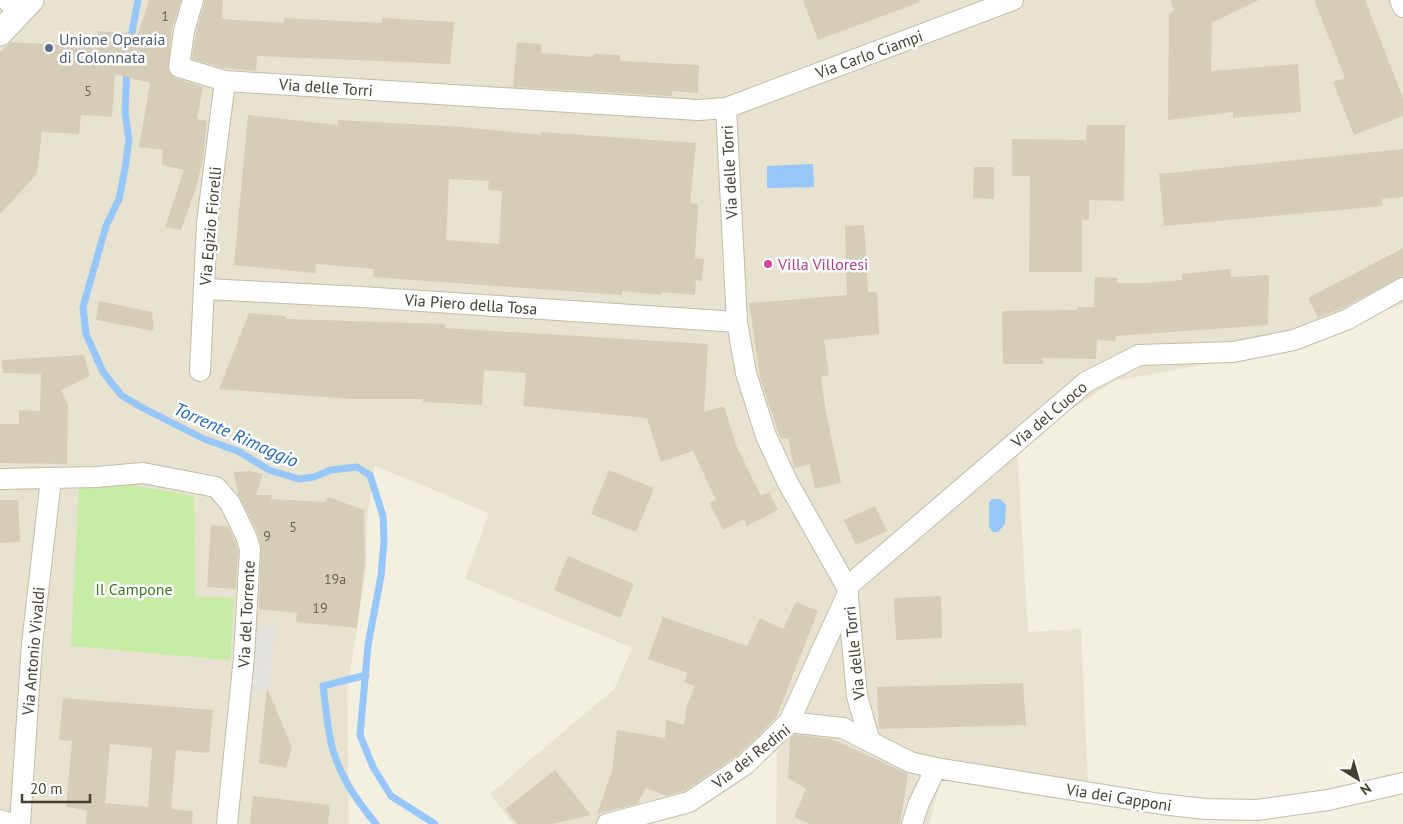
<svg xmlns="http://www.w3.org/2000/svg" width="1403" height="824" viewBox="0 0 1403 824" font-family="'PT Sans',sans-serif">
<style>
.residential{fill:#e8e3d0}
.green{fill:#c6eca6}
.parking{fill:#e3e1dc}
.water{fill:#97c6f8}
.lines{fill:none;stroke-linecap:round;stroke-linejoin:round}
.stream{stroke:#97c6f8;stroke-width:7}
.building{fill:#d5cdb7;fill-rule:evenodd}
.minor-casing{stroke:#c2bca7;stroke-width:22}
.tertiary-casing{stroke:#c2bca7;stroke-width:27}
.minor{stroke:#fff;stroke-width:20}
.tertiary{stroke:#fff;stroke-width:25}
.service-dot{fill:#5c6f8a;stroke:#fff;stroke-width:2}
.hotel-dot{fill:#d1479c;stroke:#fff;stroke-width:2}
.labels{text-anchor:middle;stroke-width:5;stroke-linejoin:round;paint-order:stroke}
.number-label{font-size:14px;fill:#696353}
.service-label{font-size:16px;fill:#4e5e75;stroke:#fff;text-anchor:start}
.street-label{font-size:16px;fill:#454032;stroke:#fff}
.hotel-label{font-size:16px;fill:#b23c85;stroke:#fff;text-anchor:start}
.park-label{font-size:16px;fill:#3a7d20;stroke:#fff}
.water-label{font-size:18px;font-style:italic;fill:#216abc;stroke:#fff}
</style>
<rect width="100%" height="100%" fill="#f3f0e2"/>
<path class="residential" d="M 0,0 L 1403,0 L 1403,303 L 1308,346 L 1114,381 L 1017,446 L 1028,632 L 1081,629 L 1089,804 L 941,780 L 929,824 L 776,824 L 777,748 L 683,816 L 649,824 L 513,824 L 490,794 L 614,689 L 632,648 L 465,579 L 489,513 L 375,466 L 367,520 L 367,565 L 347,691 L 349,824 L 0,824 Z"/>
<path class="green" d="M 79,485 L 132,485 L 194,496 L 195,597 L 234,598 L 230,660 L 71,646 Z"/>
<path class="parking" d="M 256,624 L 276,627 L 268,692 L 248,690 Z"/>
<path class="water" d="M 813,164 L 814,187 L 767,188 L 767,166 Z
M 992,499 L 1000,499 L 1006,505 L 1005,524 L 998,532 L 993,532 L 989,527 L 989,503 Z"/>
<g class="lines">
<path class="stream" d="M 130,43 L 138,0
M 127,69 L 125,112 L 129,140 L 125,169 L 119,199 L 106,226 L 83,307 L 86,334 L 103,372 L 121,395 L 141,407 L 204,439 L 238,451 L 269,470 L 299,479 L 314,477 L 331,470 L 357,467 L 370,475 L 383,516 L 384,541 L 381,576 L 368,645 L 360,735 L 373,767 L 391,796 L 435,824
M 366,675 L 323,686 C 327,713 328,745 340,769 C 349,790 362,807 376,824"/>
</g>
<path class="building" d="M 149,0 L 181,0 L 172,29 L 168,70 L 175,78 L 203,87 L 197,119 L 207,121 L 203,159 L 196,188 L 181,230 L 165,227 L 184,170 L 162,165 L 163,150 L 139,147 L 150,83 L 115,74 L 112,117 L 81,115 L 79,134 L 42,132 L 37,174 L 0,214 L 0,52 L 11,42 L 97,47 L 98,31 L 138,34 Z
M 205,0 L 223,0 L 222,19 L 284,23 L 284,18 L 382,23 L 382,18 L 454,22 L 450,64 L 257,56 L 256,71 L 223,68 L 192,59 L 196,33 Z
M 803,0 L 919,0 L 920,2 L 818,40 Z
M 1170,0 L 1259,0 L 1212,23 L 1211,71 L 1298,64 L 1301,112 L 1233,118 L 1233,112 L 1168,120 L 1169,14 L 1174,10 Z
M 1314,0 L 1365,0 L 1403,98 L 1403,116 L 1354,135 L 1333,82 L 1345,78 Z
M 517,42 L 542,44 L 541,53 L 593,57 L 594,54 L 620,55 L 620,61 L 699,65 L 698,93 L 672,91 L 672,96 L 513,87 Z
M 248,115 L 338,125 L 338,120 L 463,127 L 541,135 L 541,132 L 696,143 L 690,203 L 698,204 L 695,258 L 704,259 L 702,281 L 696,280 L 695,295 L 662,292 L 661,295 L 622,291 L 622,295 L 373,277 L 374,269 L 316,264 L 315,273 L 234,265 ZM 449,179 L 489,181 L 488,190 L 502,191 L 499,244 L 446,240 Z
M 1087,125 L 1125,125 L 1124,201 L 1089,200 L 1089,220 L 1082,220 L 1082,272 L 1029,272 L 1030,176 L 1012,176 L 1012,139 L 1086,140 Z
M 1403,149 L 1403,197 L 1382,199 L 1383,206 L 1164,226 L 1159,174 Z
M 974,167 L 994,167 L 994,199 L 973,198 Z
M 864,225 L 868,292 L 877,292 L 879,334 L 824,340 L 829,375 L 821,377 L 826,413 L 841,483 L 815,489 L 810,464 L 794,468 L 788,438 L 781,439 L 779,435 L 760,377 L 749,303 L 847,295 L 845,226 Z
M 1403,248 L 1403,276 L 1343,308 L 1318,318 L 1308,298 Z
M 1230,269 L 1231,277 L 1269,275 L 1268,325 L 1116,336 L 1115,341 L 1097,340 L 1096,359 L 1043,358 L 1043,364 L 1003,364 L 1002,311 L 1077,310 L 1077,307 L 1094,307 L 1095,277 L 1117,278 L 1117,283 L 1146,283 L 1182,280 L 1182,274 Z
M 99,301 L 152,312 L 154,331 L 96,320 Z
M 249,313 L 286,316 L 286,319 L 446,324 L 445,328 L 708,344 L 704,412 L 724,406 L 736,445 L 761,496 L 769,492 L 778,510 L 747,526 L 744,519 L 723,530 L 709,503 L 716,500 L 693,451 L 661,462 L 647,418 L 523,406 L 526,373 L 484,370 L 482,405 L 423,402 L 423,399 L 351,399 L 219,389 Z
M 84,355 L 90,376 L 61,390 L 68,405 L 67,464 L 0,463 L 0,424 L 19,424 L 19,410 L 40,411 L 41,374 L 3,373 L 2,360 Z
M 609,470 L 654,488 L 636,532 L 591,514 Z
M 250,471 L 263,474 L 256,495 L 272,495 L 271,499 L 325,502 L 328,497 L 364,510 L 365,562 L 357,628 L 296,622 L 297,613 L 259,609 L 261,546 L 257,531 L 238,494 L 234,472 Z
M 0,500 L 18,500 L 20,542 L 0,543 Z
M 875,506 L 887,531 L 856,545 L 844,520 Z
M 211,525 L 228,527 L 235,540 L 238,550 L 236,589 L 207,587 Z
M 568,556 L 634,584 L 620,618 L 554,590 Z
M 941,596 L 942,638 L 896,640 L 894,598 Z
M 796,602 L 818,611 L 776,718 L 738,755 L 684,791 L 667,796 L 646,788 L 637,804 L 597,814 L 612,771 L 617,730 L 665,738 L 666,720 L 684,725 L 687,705 L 695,686 L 684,682 L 688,673 L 648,659 L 663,617 L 747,646 L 760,618 L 783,629 Z
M 1023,683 L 1026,725 L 879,729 L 877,687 Z
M 267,688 L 292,747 L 286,768 L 259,763 Z
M 63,698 L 213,710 L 209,753 L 176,750 L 171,809 L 193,811 L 192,824 L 86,824 L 87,810 L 66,807 L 72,741 L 59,740 ZM 110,744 L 152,748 L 148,807 L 105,803 Z
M 793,734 L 832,739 L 908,774 L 900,824 L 810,824 L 794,817 L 806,789 L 788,778 L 790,737 Z
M 555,770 L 591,815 L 552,824 L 517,824 L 505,809 Z
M 253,796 L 330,805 L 328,824 L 250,824 Z"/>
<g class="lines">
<g class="minor-casing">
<path id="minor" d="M 6,0 L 20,12
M 193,0 L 184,31 L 179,67 L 225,81 L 698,110 L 726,108 L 1013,0
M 1400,0 L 1403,7
M 726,108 L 737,322 L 746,373 L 766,436 L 788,483 L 847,587 L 857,696 L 870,742
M 205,289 L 362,297 L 737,322
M 200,371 L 207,223 L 225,81
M 0,479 L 96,477 L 143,473 L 216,487 L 230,503 L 246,536 L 250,549 L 244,657 L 227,824
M 847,587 L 1086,382 L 1139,355 L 1233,352 L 1294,340 L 1348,319 L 1403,288
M 789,722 L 848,593
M 0,820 L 11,824
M 20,824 L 32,644 L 51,479
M 607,824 L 689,802 L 746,764 L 789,722 L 843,728 L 910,762 L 936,768 L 1161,804 L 1205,809 L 1257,810 L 1328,800 L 1403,783
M 912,824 L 919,803 L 936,768"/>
</g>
<g class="tertiary-casing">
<path id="tertiary" d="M 0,33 L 31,0"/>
</g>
<use href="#minor" class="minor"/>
<use href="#tertiary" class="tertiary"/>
</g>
<circle class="service-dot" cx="49" cy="48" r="5"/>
<circle class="hotel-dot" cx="768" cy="264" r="5"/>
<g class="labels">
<g class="number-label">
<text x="165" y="21">1</text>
<text x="88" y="96">5</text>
<text x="293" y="532">5</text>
<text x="267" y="541">9</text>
<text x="335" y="584">19a</text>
<text x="320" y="613">19</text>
</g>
<g class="service-label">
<text x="59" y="45">Unione Operaia<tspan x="59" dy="18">di Colonnata</tspan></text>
</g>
<g class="street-label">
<text transform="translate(869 54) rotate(-20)" y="6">Via Carlo Ciampi</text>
<text transform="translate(326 87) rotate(4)" y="6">Via delle Torri</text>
<text transform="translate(729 172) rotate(-93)" y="6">Via delle Torri</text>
<text transform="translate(210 226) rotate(-85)" y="6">Via Egizio Fiorelli</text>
<text transform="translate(471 304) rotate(4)" y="6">Via Piero della Tosa</text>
<text transform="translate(1049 414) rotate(-40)" y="6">Via del Cuoco</text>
<text transform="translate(246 614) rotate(-87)" y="6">Via del Torrente</text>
<text transform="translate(33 651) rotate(-85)" y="6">Via Antonio Vivaldi</text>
<text transform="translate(854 653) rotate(-96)" y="6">Via delle Torri</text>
<text transform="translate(751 756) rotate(-38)" y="6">Via dei Redini</text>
<text transform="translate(1119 797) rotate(9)" y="6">Via dei Capponi</text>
</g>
<g class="hotel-label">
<text x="778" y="270">Villa Villoresi</text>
</g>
<g class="park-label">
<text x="134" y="595">Il Campone</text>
</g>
<g class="water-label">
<text transform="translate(236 435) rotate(24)" y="6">Torrente Rimaggio</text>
</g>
</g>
<g transform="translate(1358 779) rotate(143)" stroke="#ffffff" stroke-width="4" paint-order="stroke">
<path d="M0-4L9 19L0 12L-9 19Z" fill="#454032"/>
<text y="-8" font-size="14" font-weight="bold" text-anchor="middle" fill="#454032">N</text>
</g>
<path d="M22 794v8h68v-8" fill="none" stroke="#454032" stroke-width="2.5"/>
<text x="30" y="794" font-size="15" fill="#454032" stroke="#ffffff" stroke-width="4" paint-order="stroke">20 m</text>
</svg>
